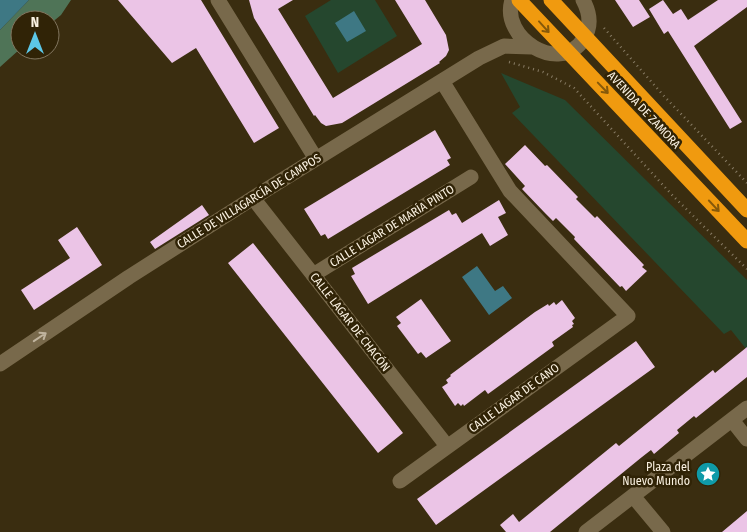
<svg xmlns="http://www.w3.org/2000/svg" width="747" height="532" viewBox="0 0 747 532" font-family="'Fira Sans Condensed',sans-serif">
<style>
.green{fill:#25472e}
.forest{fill:#4f7457}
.water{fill:#3e7884}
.building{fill:#ebc4e6}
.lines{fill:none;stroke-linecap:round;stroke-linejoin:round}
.path{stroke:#897d66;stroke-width:2.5;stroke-dasharray:1 4;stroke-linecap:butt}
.minor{stroke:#78694b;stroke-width:15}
.highway{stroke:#f09a0f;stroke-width:15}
.oneway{stroke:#86590a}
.oneway2{stroke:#c0b49e}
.labels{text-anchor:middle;stroke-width:5;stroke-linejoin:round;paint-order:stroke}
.street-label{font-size:12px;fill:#faf1e1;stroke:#302306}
.poi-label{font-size:12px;fill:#faf1e1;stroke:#302306;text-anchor:end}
</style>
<rect width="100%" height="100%" fill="#3a2d10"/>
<path class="green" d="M 331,0 L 375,0 L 397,36 L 338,73 L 305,16 Z
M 501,73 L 565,100 L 747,280 L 747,350 L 731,330 L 724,334 L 512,113 L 520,107 Z"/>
<path class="forest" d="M 29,0 L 71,0 L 61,15 L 50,24 L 50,20 L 20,20 L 20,49 L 0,67 L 0,30 Z"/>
<path class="water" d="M 0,0 L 29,0 L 0,30 Z
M 354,11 L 366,31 L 347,42 L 335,23 Z
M 477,266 L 495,291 L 503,286 L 512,298 L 489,315 L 462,277 Z"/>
<path class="building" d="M 118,0 L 201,0 L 279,128 L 254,143 L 196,48 L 172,63 Z
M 249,0 L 293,0 L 278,9 L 333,98 L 422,44 L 395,0 L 425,0 L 446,35 L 449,50 L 446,56 L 439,62 L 440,63 L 342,123 L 326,126 L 321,123 L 315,115 L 314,116 L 254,18 Z
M 615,0 L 639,0 L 650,17 L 633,27 Z
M 663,0 L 673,14 L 681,9 L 688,20 L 718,0 L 747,0 L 747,7 L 694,46 L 742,122 L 730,129 L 668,31 L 664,34 L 649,9 Z
M 435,130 L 451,158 L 447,160 L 450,165 L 328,239 L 325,234 L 321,236 L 304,209 Z
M 525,145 L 545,166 L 547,165 L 578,197 L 576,199 L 595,218 L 597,216 L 644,265 L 642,267 L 647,271 L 626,291 L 622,286 L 620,287 L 574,239 L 575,237 L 556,218 L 553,221 L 544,212 L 522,189 L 525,186 L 505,164 Z
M 499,200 L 506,213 L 498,217 L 508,235 L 490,246 L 482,233 L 368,304 L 351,276 L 355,274 L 352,268 L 449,210 L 452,215 L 456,213 L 462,223 Z
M 202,205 L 209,215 L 155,249 L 150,242 Z
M 77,227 L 102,265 L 34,310 L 21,290 L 70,258 L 58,240 Z
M 253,243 L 403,433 L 378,453 L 228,263 Z
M 421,299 L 451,341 L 426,358 L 421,352 L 418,354 L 397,326 L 401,323 L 396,317 Z
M 562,300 L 575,318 L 572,321 L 574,324 L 572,325 L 573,327 L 552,342 L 554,346 L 488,394 L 485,390 L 464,406 L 463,404 L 461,406 L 458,403 L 455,406 L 442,387 L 448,383 L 446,380 L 451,376 L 450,375 L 535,312 L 548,304 L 549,306 L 554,302 L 556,305 Z
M 636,341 L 655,367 L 436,525 L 417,499 Z
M 747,347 L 747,377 L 696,418 L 694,416 L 677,430 L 679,433 L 654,454 L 651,450 L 642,457 L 550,532 L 506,532 L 500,525 L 513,514 L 519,522 L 616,443 L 619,446 L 713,370 L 715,373 Z
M 747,511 L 747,532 L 722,532 Z"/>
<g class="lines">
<path class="path" d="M 604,28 L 663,95 L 747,183
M 509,62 L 543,72 L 574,88 L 673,196 L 747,269"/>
<path class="minor" d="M 218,0 L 316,159
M 512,0 C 500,38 559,75 583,40 C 592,27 590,13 583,0
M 253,198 L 447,446
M 313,275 L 471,177
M 0,364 L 129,277 L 253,198 L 479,58 L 504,46 L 532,47
M 732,420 L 747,439
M 400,481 L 628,316 L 510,191 L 442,81
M 633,496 L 663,532
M 586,532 L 747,408"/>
<path class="highway" d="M 519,0 L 747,241
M 551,0 L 747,210"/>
</g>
<defs><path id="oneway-shaft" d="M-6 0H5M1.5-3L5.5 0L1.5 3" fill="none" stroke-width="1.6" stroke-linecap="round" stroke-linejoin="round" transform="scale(1.25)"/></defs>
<g class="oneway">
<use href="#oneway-shaft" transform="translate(544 27) rotate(48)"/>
<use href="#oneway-shaft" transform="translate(603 88) rotate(46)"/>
<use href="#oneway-shaft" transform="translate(714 206) rotate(47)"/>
</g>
<use class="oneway2" href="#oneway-shaft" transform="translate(40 337) rotate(-34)"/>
<defs>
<g id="sight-disc" transform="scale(1.25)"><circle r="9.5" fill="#0f9aa8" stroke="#302306"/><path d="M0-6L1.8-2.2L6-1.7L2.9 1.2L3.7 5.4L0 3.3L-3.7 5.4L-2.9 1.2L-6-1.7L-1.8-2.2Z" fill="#fff"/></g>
</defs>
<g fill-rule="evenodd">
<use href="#sight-disc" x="708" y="474"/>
</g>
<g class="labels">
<g class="street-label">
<text transform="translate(644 110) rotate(47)" y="4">AVENIDA DE ZAMORA</text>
<text transform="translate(249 201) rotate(-32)" y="4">CALLE DE VILLAGARCÍA DE CAMPOS</text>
<text transform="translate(392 226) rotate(-32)" y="4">CALLE LAGAR DE MARÍA PINTO</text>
<text transform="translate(350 322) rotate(52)" y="4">CALLE LAGAR DE CHACÓN</text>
<text transform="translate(514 398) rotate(-36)" y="4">CALLE LAGAR DE CANO</text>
</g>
<g class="poi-label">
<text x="690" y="471">Plaza del<tspan x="690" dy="14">Nuevo Mundo</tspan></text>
</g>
</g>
<g transform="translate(35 35)"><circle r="24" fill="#302306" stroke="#81755e"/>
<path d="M0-4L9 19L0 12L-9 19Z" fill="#5cc7e7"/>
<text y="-8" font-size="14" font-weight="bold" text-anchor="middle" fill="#faf1e1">N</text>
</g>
</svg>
